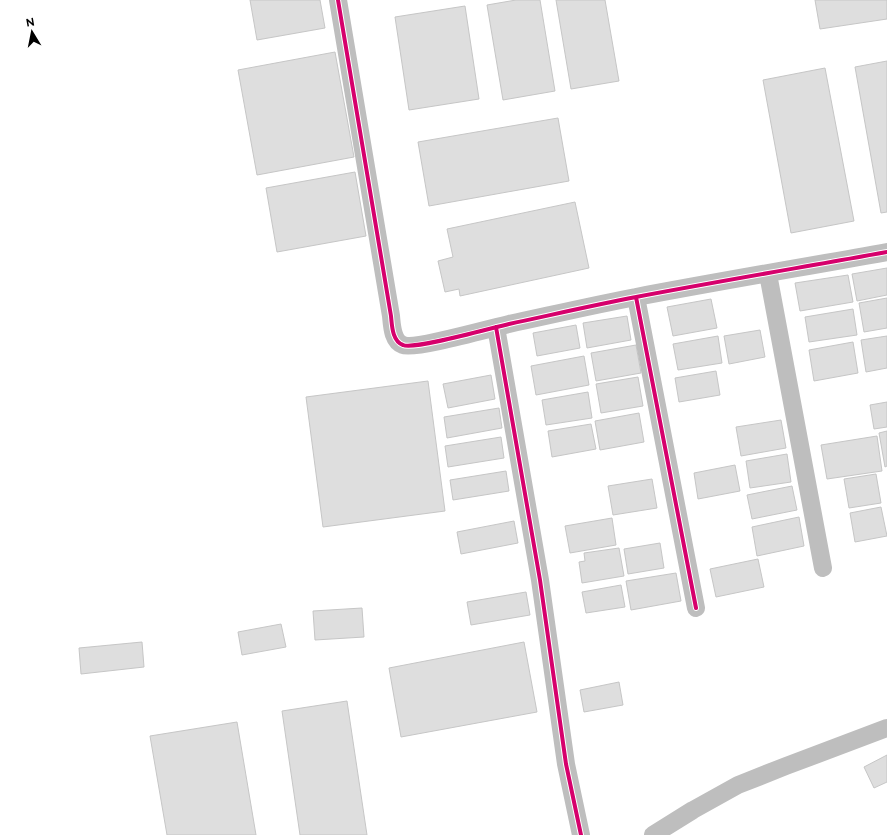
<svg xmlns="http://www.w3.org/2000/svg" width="887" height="835" viewBox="0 0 887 835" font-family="Raleway,sans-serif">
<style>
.building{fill:#dedede;stroke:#c6c6c6}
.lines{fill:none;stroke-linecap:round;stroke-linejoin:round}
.minor{stroke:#bebebe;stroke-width:18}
.cycleway-casing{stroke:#fff;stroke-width:6}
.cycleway{stroke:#d6006c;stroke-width:4}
</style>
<rect width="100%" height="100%" fill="#fff"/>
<path class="building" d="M 250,0 L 320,0 L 325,28 L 257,40 Z
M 516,0 L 540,0 L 555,91 L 503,100 L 487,5 Z
M 556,0 L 605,0 L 619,81 L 571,89 Z
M 815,0 L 887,0 L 887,19 L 820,29 Z
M 465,6 L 479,99 L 409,110 L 395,17 Z
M 335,52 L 354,157 L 257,175 L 238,70 Z
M 887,61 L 887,212 L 881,213 L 855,67 Z
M 825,68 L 854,221 L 791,233 L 763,80 Z
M 558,118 L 569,181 L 429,206 L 418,142 Z
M 355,172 L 366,236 L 277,252 L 266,188 Z
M 575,202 L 589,268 L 460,296 L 459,289 L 445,292 L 438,261 L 453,257 L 447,229 Z
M 887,268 L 887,295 L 857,301 L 852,274 Z
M 848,275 L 853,302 L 800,311 L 795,283 Z
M 887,298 L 887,328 L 864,332 L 859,303 Z
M 711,299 L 717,328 L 673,336 L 667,307 Z
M 853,309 L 857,335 L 809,342 L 805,317 Z
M 627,316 L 631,340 L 587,348 L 583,323 Z
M 576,325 L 580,348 L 537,356 L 533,333 Z
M 760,330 L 765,357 L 729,364 L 724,336 Z
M 718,336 L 722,363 L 678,370 L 673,344 Z
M 887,336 L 887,368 L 866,372 L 861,340 Z
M 853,342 L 858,373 L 814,381 L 809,350 Z
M 636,345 L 641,373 L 596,381 L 591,353 Z
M 584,356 L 589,385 L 536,395 L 531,366 Z
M 716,371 L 720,395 L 679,402 L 675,378 Z
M 491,375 L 495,399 L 448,408 L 443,384 Z
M 638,377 L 643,406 L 601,413 L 596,384 Z
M 428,381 L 445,511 L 323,527 L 306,397 Z
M 588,392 L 592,418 L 546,425 L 542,400 Z
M 887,402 L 887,427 L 874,429 L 870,405 Z
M 499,408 L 502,428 L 447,438 L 444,417 Z
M 639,413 L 644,442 L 600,450 L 595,421 Z
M 781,420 L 786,448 L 741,456 L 736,427 Z
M 591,424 L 596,449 L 552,457 L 548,431 Z
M 887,431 L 887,466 L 885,467 L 879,433 Z
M 877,436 L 882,471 L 827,479 L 821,445 Z
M 501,437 L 504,458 L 448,467 L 445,446 Z
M 787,454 L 791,482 L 750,488 L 746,461 Z
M 735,465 L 740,491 L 698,499 L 694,473 Z
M 506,471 L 509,491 L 453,500 L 450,480 Z
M 876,474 L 881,503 L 849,508 L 844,479 Z
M 652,479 L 657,508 L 613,515 L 608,486 Z
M 792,486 L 797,510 L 752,519 L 747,495 Z
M 881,507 L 887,536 L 855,542 L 850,513 Z
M 799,517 L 804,546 L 757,556 L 752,527 Z
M 612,518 L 616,545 L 570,553 L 565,526 Z
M 514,521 L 518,543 L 461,554 L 457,532 Z
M 660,543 L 664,568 L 628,574 L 624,549 Z
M 619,548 L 624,576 L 582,583 L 579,562 L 585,561 L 584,553 Z
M 758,559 L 764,587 L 716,597 L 710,569 Z
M 676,573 L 681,601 L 631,610 L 626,581 Z
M 621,585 L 625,607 L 586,613 L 582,592 Z
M 526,592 L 530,615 L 471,625 L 467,602 Z
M 362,608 L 364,637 L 315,640 L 313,611 Z
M 281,624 L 286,647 L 242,655 L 238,632 Z
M 142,642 L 144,667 L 81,674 L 79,648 Z
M 524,642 L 537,712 L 401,737 L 389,668 Z
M 619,682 L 623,705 L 584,712 L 580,690 Z
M 347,701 L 367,835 L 300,835 L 282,711 Z
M 237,722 L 256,835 L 167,835 L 150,736 Z
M 887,755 L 887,782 L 874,788 L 864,767 Z"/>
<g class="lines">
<path class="minor" d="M 338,0 L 391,316 C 392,325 392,341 403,345 C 414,350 491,328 509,324 C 551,315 594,305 636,297 C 720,281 804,267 887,252
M 768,274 L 823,568
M 636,297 L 696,608
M 496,327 L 540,580 L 566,764 L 581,835
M 653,835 L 693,810 L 738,785 L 786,766 L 887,728"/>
<g class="cycleway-casing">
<path id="cycleway" d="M 338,0 L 391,316 C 392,325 392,341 403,345 C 414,350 491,328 509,324 C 551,315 594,305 636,297 C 720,281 804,267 887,252
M 636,297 L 696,608
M 496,327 L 540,580 L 566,764 L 581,835"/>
</g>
<use href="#cycleway" class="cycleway"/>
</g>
<g transform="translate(32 32) rotate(350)" stroke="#ffffff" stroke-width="3" paint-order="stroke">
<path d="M0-3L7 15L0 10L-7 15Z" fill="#000000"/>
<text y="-6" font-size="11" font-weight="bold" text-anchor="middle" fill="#000000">N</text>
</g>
</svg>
